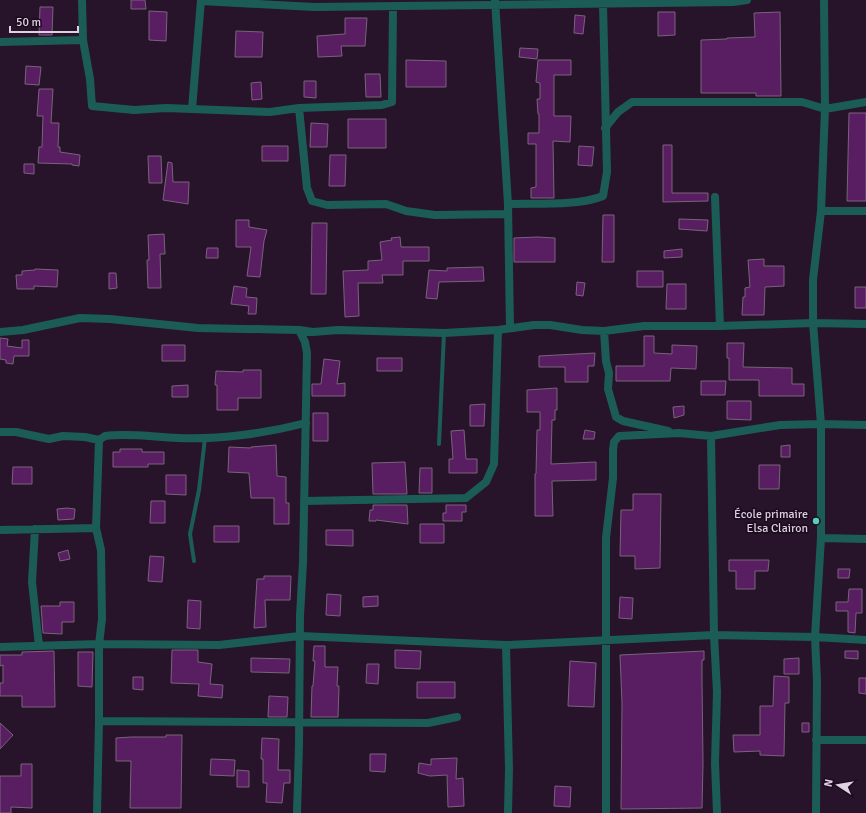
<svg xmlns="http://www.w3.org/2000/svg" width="866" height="813" viewBox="0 0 866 813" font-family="Signika,sans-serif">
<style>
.building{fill:#581e61;stroke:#7a627d}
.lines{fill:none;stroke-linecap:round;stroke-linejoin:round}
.lane{stroke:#1b5d56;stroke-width:4}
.street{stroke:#1b5d56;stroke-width:8}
.poi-dot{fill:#58cebf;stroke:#1d0b20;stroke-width:1.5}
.labels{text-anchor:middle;stroke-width:3.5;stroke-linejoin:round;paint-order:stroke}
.poi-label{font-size:12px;fill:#ded1e0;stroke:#1d0b20;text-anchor:end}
</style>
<rect width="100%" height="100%" fill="#27142a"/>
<path class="building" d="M 131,0 L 145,0 L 146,9 L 131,9 Z
M 40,7 L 53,7 L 52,35 L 39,35 Z
M 149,11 L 167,12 L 166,41 L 149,40 Z
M 658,12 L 675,12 L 675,35 L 658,36 Z
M 780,12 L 781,96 L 756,96 L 756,93 L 701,93 L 701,40 L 727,39 L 727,38 L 755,37 L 754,13 Z
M 575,15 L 585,16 L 583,34 L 574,33 Z
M 345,18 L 367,18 L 365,46 L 341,46 L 342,56 L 318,57 L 317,36 L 345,34 Z
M 236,31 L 263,32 L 262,57 L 235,57 Z
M 520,48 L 538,49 L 537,59 L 519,57 Z
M 406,60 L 446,61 L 446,87 L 406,87 Z
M 538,60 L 571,60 L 571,75 L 554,75 L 554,116 L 571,116 L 570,142 L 553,141 L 554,198 L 531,198 L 531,188 L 536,187 L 536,144 L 528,144 L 528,133 L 539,133 L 539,114 L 538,114 L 537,99 L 540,99 L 540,83 L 536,82 Z
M 26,66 L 41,67 L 39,85 L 25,84 Z
M 365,74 L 380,74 L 381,97 L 366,97 Z
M 304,81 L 316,81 L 316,98 L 304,97 Z
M 261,82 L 262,99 L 252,100 L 251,83 Z
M 39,89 L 53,89 L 51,123 L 59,123 L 58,147 L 60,147 L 60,152 L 80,155 L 79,166 L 72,165 L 72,164 L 38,163 L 39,147 L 42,147 L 43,116 L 37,116 Z
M 849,113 L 866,113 L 866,201 L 847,201 Z
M 348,119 L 386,119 L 386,148 L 348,148 Z
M 311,123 L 328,124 L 327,147 L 310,147 Z
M 663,145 L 672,145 L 672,193 L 708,193 L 708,201 L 663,202 Z
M 262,146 L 288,146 L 288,161 L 262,161 Z
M 579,146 L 594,147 L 592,166 L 578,165 Z
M 330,155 L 346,155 L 345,186 L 329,186 Z
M 148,156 L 161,156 L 162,183 L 149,183 Z
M 168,162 L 172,163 L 173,182 L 189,182 L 188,204 L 163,200 Z
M 24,164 L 34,164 L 34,174 L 24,173 Z
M 603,215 L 614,215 L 614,262 L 602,262 Z
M 679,219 L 708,220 L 707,231 L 679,229 Z
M 236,220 L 249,220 L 249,227 L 267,230 L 264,241 L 260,277 L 247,276 L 251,247 L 236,247 Z
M 312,223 L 327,223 L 326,294 L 311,294 Z
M 164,234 L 165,254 L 160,254 L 161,288 L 148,288 L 147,260 L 149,260 L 148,235 Z
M 400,237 L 401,247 L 429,247 L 429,261 L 403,261 L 403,275 L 382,275 L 383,283 L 358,283 L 359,316 L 345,317 L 343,271 L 368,270 L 368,261 L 382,260 L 380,242 L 392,240 L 391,238 Z
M 538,237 L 555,238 L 555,262 L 514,262 L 514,238 Z
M 207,248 L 218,248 L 218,258 L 206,258 Z
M 682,249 L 682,257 L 664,258 L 664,251 Z
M 764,259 L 764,266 L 784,266 L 784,286 L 765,287 L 764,315 L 742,315 L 743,297 L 745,297 L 745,288 L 750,287 L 748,260 Z
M 483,267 L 484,281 L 439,282 L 437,299 L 426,298 L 429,270 L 447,271 L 447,268 Z
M 35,269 L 58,270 L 57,287 L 34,286 L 34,289 L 17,289 L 16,275 L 22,275 L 22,271 L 35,270 Z
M 637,271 L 663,271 L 663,287 L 637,287 Z
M 109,273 L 116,273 L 117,288 L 109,289 Z
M 577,282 L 585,283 L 583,296 L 576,295 Z
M 667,284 L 686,284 L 686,309 L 666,309 Z
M 234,286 L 247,288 L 246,297 L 257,298 L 256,314 L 248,314 L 249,306 L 231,304 Z
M 855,287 L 866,287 L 866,308 L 855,308 Z
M 644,336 L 654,336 L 654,353 L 672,354 L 672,345 L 697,346 L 696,369 L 671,368 L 670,381 L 616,381 L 616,366 L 644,366 Z
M 0,338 L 8,339 L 7,346 L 22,348 L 22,340 L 29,340 L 29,356 L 14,356 L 13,364 L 6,363 L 6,360 L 0,359 Z
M 727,343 L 744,343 L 743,367 L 792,368 L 792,384 L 804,384 L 804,396 L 759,396 L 759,380 L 729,380 L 729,358 L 727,358 Z
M 162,345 L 185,345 L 185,361 L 162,361 Z
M 595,353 L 594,366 L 588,366 L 588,382 L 565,382 L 565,367 L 539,367 L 539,356 Z
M 377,358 L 402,358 L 402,371 L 377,371 Z
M 324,359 L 340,361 L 337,384 L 345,383 L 345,396 L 312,396 L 312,384 L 321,384 Z
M 243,370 L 261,370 L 261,398 L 238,398 L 238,410 L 217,410 L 217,385 L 215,385 L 216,371 L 243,372 Z
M 701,381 L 726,381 L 725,395 L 701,395 Z
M 188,385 L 188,397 L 172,397 L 172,386 Z
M 557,388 L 557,410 L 555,410 L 555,420 L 552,420 L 551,464 L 596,462 L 596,480 L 552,481 L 553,516 L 535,516 L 535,474 L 536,474 L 537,430 L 540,430 L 540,412 L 527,412 L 527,390 Z
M 727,401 L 751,401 L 751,420 L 727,419 Z
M 485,404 L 484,426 L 470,426 L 470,405 Z
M 684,406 L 684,415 L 674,418 L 673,407 Z
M 313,413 L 328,413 L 328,441 L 313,441 Z
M 464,430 L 466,459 L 477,459 L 477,473 L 449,473 L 449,459 L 453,459 L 451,431 Z
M 585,430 L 595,432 L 594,439 L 583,439 Z
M 276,445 L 277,476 L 286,477 L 286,503 L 289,503 L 289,524 L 274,524 L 274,498 L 251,498 L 249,473 L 228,472 L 229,447 L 251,448 L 251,447 Z
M 790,445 L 790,457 L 781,457 L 781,446 Z
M 120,449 L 142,449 L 142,452 L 164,452 L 164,464 L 148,464 L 148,467 L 113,467 L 113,452 L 120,452 Z
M 405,462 L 407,494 L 373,494 L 372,463 Z
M 759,465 L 780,465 L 779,489 L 759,489 Z
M 13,467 L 32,467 L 32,484 L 12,484 Z
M 420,468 L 432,468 L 432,493 L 419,493 Z
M 166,475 L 186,475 L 186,495 L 166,494 Z
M 633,494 L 661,494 L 660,568 L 635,569 L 635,556 L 620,556 L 621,510 L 633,510 Z
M 151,501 L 165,501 L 165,523 L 150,523 Z
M 373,505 L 407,505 L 408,524 L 376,520 L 376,521 L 369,521 L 370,510 L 373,510 Z
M 446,505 L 466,505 L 466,512 L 462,512 L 462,521 L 443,521 L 443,513 L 446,513 Z
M 67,508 L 75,509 L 74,519 L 58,520 L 57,509 Z
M 420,524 L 444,524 L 444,543 L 420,543 Z
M 214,526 L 239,526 L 239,542 L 214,542 Z
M 326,530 L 353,530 L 353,546 L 326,545 Z
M 68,550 L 70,559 L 60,561 L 58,553 Z
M 150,556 L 164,557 L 162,582 L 148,581 Z
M 729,560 L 769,560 L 768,571 L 755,571 L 755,589 L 736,589 L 736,571 L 729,571 Z
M 838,569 L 850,569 L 849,578 L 838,578 Z
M 264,576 L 291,576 L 290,600 L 265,600 L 266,627 L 254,628 L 257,579 L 264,579 Z
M 849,589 L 862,589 L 862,613 L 856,613 L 855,633 L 848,632 L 848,611 L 836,611 L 836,602 L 848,602 Z
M 327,594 L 341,595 L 340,616 L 326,615 Z
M 378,596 L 378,606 L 363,607 L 363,597 Z
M 620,597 L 633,598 L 632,619 L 619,618 Z
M 188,600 L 201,601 L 200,629 L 187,628 Z
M 60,602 L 74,602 L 74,622 L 62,622 L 62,634 L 43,633 L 41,606 L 60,606 Z
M 314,646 L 325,646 L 325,667 L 338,667 L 337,686 L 339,686 L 338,717 L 311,717 L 312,686 L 313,686 L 315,661 L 313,661 Z
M 172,650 L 198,650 L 198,662 L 212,664 L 210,684 L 223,685 L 222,698 L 198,696 L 199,684 L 171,683 Z
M 395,650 L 421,651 L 420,669 L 395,668 Z
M 54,651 L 55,707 L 22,707 L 22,696 L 0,696 L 0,683 L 3,683 L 3,665 L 0,666 L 0,655 L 22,655 L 22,652 Z
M 704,651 L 704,660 L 702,660 L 702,681 L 703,763 L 702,808 L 621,809 L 622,703 L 620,655 Z
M 845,651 L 858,651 L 858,659 L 845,658 Z
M 78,652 L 93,652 L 92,687 L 78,686 Z
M 251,658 L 290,659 L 289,673 L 251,672 Z
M 799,658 L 799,674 L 784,674 L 784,659 Z
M 570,661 L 596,663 L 594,707 L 568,706 Z
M 367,664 L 379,664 L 378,684 L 366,683 Z
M 774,676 L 789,677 L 789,703 L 785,703 L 784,756 L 760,755 L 760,751 L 734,752 L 733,735 L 760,735 L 760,706 L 773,706 Z
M 133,677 L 143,677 L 143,690 L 133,689 Z
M 859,678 L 866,678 L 866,694 L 859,693 Z
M 417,682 L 455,682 L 455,698 L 417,698 Z
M 269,696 L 288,697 L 287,717 L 268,717 Z
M 0,723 L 13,735 L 0,749 Z
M 802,723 L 809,723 L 809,732 L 802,732 Z
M 166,735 L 182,735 L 181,808 L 130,808 L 131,761 L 116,761 L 116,738 L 131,737 L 166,737 Z
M 262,738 L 279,739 L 278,770 L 290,770 L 290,783 L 284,783 L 282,803 L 266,802 L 267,783 L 263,783 L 263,759 L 261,759 Z
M 370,754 L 386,754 L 385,772 L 370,771 Z
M 457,758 L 456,779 L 463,778 L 464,806 L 448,807 L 447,775 L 430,776 L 418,773 L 419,763 L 431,765 L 431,759 Z
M 211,759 L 235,760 L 234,776 L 210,775 Z
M 21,764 L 32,764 L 32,808 L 11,807 L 11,813 L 0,813 L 0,776 L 21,776 Z
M 237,770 L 249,771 L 249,787 L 237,787 Z
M 555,786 L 571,787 L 570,807 L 554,806 Z"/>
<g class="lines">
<path class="lane" d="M 439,444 L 444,333
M 194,561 L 190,534 L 199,490 L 205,438"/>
<path class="street" d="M 82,0 L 83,40 L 90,79 L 92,106 L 134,110 L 166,108 L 270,112 L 299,108 L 382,105 L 392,102 L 393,7
M 495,0 L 508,204 L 510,328
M 201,1 L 314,7 L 733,2 L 747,0
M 0,42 L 83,40
M 299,108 L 307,188 L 312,201 L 327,205 L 386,204 L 406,211 L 435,215 L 508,214
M 192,109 L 201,0
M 605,128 L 618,112 L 632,102 L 802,102 L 825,109 L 866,102
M 715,197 L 720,326 L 813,323 L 866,324
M 508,204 C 536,203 579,206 603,196 L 607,172 L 603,4
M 821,211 L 866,211
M 604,331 L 606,361 L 609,373 L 608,389 L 616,417 L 623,421 L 668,431
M 0,332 L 23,330 L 80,318 L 110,319 L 198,328 L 299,330 L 313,332 L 338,330 L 444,333 L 498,330 L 534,325 L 550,325 L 582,330 L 604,331 L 644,326 L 720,326
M 0,432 L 16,432 L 49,439 L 63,436 L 85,437 L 99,440
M 711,436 L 714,635 L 717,692 L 715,763 L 717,813
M 304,501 L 466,498 L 486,482 L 494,464 L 498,330
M 96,528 L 101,550 L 102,619 L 99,644 L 99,721 L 97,813
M 35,529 L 32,582 L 39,646
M 0,530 L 96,528 L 99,440 L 105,436 C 129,433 153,437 178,438 C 218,440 267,433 306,423
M 821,538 L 866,539
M 506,645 L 509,769 L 508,813
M 0,647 L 99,644 L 219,645 L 300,636 L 506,645 L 714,635 L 815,637 L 866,640
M 99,721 L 428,723 L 457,717
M 816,740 L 866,740
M 297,813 L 299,745 L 300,616 L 303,562 L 307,353 L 305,342 L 299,330
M 606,813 L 606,538 L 613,478 L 613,450 L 614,442 L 619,436 L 679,433 L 711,436 L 780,425 L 821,424 L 866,425
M 816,813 L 817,681 L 815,637 L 821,538 L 821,424 L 813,323 L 813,280 L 821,211 L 825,109 L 824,0"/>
</g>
<circle class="poi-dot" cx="816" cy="521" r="4"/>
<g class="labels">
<g class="poi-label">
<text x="808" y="518">École primaire<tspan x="808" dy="14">Elsa Clairon</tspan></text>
</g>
</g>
<g transform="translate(838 785) rotate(282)" stroke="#1d0b20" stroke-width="3" paint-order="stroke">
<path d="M0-3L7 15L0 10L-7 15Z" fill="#ded1e0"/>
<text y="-6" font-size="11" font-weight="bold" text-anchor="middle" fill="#ded1e0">N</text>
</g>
<path d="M10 26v6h68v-6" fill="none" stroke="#ded1e0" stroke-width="2"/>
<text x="16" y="26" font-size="12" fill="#ded1e0" stroke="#1d0b20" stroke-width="3" paint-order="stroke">50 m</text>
</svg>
